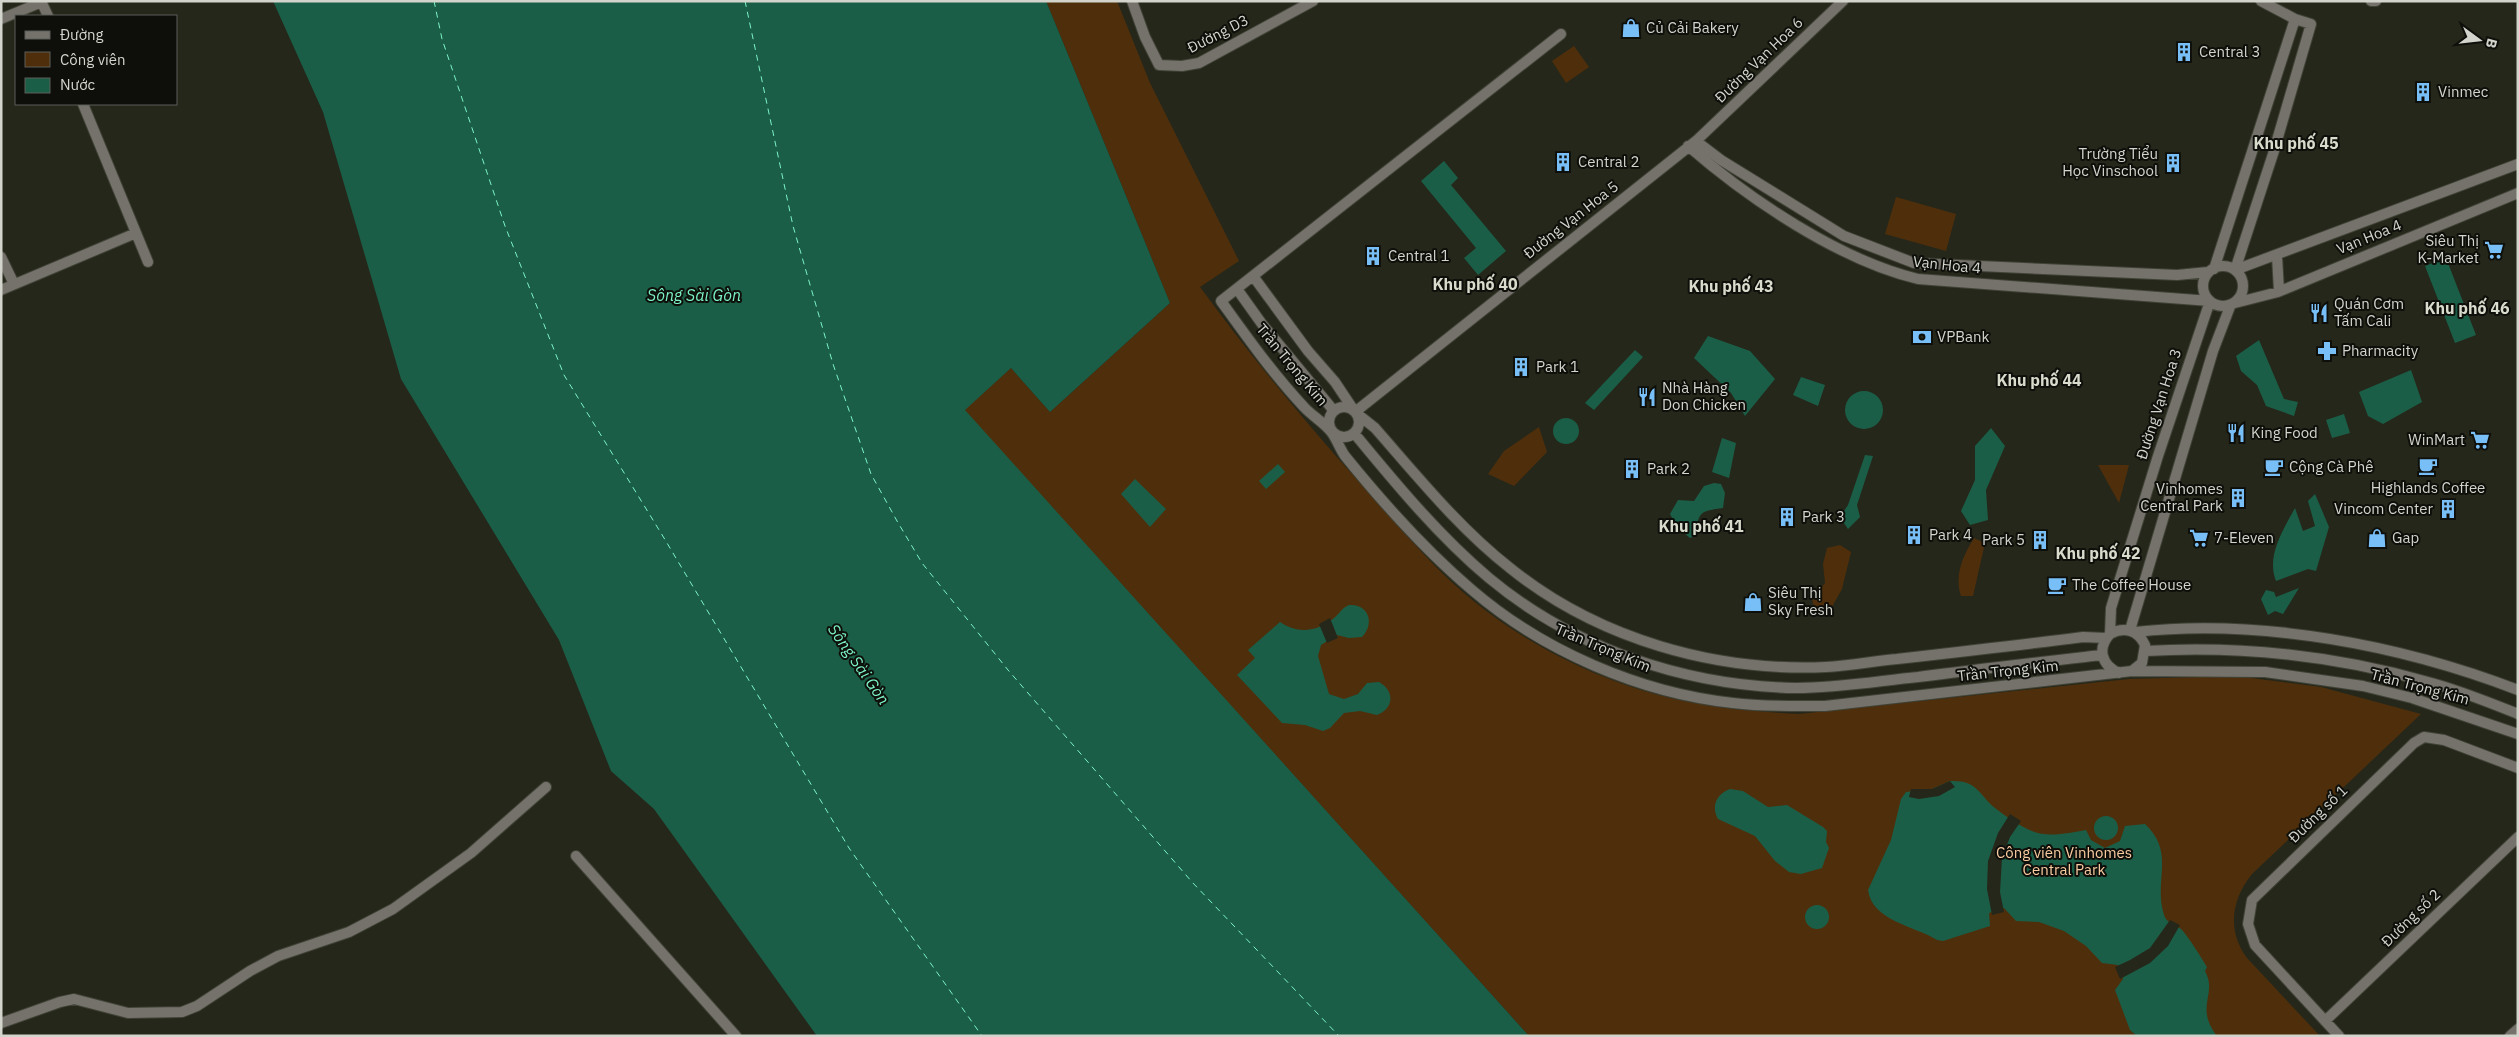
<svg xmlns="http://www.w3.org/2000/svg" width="2519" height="1037" viewBox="0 0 2519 1037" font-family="'IBM Plex Sans',sans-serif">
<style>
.green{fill:#4f2f0b}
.water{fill:#1b5e47}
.pier{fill:#25271a}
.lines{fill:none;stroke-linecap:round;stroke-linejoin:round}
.ferry{stroke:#7cf3c7;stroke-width:1;stroke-dasharray:6 5;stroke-linecap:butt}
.minor-casing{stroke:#414337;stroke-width:12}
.minor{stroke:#75726c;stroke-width:10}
.labels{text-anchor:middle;stroke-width:4;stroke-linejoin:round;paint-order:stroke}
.poi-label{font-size:15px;fill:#d3d5cd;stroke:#0e0f0a;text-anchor:start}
.street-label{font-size:15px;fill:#d3d5cd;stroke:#0e0f0a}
.park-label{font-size:15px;fill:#f8cba1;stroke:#0e0f0a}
.neighbourhood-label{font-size:16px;font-weight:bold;fill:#d9dccc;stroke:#0e0f0a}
.water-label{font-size:16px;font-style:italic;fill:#7cf3c7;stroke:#0e0f0a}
</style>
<rect width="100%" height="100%" fill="#25271a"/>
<path class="green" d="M 1046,1 L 1117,1 L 1150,83 L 1239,261 L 1200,287 C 1250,355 1304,421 1361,484 C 1392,519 1421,554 1456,586 C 1518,642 1602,684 1684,701 C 1722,709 1761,712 1799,714 L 2129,679 L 2236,676 L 2321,687 L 2421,714 L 2252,874 C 2231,900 2227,931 2247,958 L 2320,1036 L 1529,1036 L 964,410 L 1011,368 L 1050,412 L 1170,303 Z
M 1574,46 L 1589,67 L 1566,83 L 1552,61 Z
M 1896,197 L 1956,214 L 1946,251 L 1885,234 Z
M 1539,427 L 1547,452 L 1514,486 L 1488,474 L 1504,451 Z
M 2098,465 L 2129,465 L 2119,503 Z
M 1974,538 L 1985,543 L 1973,596 L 1961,596 C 1954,575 1963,556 1974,538 Z
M 1840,545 L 1851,552 L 1842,589 L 1828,614 L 1815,611 L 1812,599 L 1825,583 L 1823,564 L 1827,548 Z"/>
<path class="water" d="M 273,1 L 1046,1 L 1170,303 L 1050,412 L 1011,368 L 965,410 L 1529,1036 L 817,1036 L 654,809 L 611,771 L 559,640 L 401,379 L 323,112 Z
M 1444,161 L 1458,178 L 1451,185 L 1506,251 L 1478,275 L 1464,258 L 1476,248 L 1421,181 Z
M 2446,258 L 2476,335 L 2455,343 L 2425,266 Z
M 1708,336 L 1750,351 L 1775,379 L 1745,416 L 1731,393 L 1694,358 Z
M 2259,340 L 2284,399 L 2298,402 L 2294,416 L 2266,406 L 2257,385 L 2241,371 L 2236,356 Z
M 1635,350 L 1643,357 L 1594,410 L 1585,403 Z
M 2411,370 L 2422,402 L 2383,424 L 2368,416 L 2359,392 Z
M 1801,377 L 1825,385 L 1818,406 L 1793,395 Z
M1845 410a19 19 0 1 1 38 0a19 19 0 1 1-38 0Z
M 2344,414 L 2350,433 L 2332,438 L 2326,420 Z
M1553 431a13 13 0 1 1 26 0a13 13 0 1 1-26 0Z
M 1991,428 L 2005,446 L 1986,490 L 1988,520 L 1970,525 L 1961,511 L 1975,480 L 1975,446 Z
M 1722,438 L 1736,443 L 1729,478 L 1712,472 Z
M 1865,455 L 1873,456 L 1857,505 L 1860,517 L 1848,529 L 1840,517 L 1848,505 Z
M 1278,464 L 1285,472 L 1266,489 L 1259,481 Z
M 1135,479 L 1166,509 L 1150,527 L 1121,494 Z
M 1714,483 L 1721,484 L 1725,493 L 1723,508 C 1700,511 1698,512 1696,535 L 1690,538 L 1677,527 L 1670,514 L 1678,500 L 1694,501 L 1704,486 Z
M 2315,494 L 2329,527 L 2316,571 L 2308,569 L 2276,581 C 2266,556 2283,530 2295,508 L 2303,531 L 2315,526 L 2308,501 Z
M 2299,588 L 2283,614 L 2275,611 L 2268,615 L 2261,599 L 2266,590 L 2274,592 L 2276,597 Z
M 1349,605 C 1369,604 1375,623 1362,637 L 1349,638 L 1337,635 L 1321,645 L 1318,656 L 1329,694 L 1344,699 L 1358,694 L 1367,683 L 1379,682 C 1395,691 1394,708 1377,715 L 1360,711 L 1344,713 L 1330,728 L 1323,731 L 1305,725 L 1282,723 L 1237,675 L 1255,658 L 1248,650 L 1280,622 C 1297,634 1318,632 1334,618 C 1340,613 1342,608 1349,605 Z
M 1950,781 C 1978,780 1978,794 1995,808 C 2005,816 2020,826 2032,831 C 2048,838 2069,833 2086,830 L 2091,840 L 2105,848 L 2120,841 L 2125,826 L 2145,824 C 2176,853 2153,880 2164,915 C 2167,924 2175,924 2181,929 C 2186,933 2203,960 2207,967 L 2205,971 C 2218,995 2194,1006 2217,1036 L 2137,1036 L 2130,1030 L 2115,990 L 2123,979 L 2118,965 L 2102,963 L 2086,946 L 2064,931 L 2039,922 L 2016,921 L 2004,908 L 1989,913 L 1990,926 L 1943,941 L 1937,940 C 1915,926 1872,921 1868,890 L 1891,840 L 1901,799 L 1906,792 L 1932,789 Z
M 1730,789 L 1743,791 L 1768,807 L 1787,805 L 1823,827 L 1827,831 L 1826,842 L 1829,848 L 1822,868 L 1801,874 L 1789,872 L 1775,861 L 1755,836 L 1718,819 C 1711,807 1716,794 1730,789 Z
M2094 828a12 12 0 1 1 24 0a12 12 0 1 1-24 0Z
M1805 917a12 12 0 1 1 24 0a12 12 0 1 1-24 0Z"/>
<path class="pier" d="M 1330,618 L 1338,638 L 1327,643 L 1319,624 Z
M 1950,781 L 1955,787 L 1939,796 L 1919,799 L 1909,797 L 1911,789 L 1932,789 Z
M 2010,814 L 2021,821 L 2010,837 L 2002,858 L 2000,892 L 2004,912 L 1992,915 L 1987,889 L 1988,861 L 1998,833 Z
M 2170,920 L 2180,925 L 2168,946 L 2150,963 L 2120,979 L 2115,967 L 2130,960 L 2150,948 Z"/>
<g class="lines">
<path class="ferry" d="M 434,1 L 442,39 L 505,226 L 564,375 L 664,538 L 849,848 L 982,1036
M 745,1 L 793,226 L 833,364 L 871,474 L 897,521 L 922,563 L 1008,670 L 1192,882 L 1339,1036"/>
<g class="minor-casing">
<path id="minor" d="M 41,1 L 48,16
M 1132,1 L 1145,37 L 1159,65 L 1182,66 L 1199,63 L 1313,1
M 2371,1 L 2376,1
M 1,19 L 42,2
M 1561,34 L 1221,301 C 1247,337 1273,374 1304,407 C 1312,416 1325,423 1332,433 C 1337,440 1340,449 1345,456 C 1383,503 1426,551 1472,590 C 1543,651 1640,693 1733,703 C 1764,707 1794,706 1825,706 L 2132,671 L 2265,672 L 2363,686 L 2412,698 L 2518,734
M 83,104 L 148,262
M 1696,141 L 1721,160 L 1844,236 L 1914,263 L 2177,275 L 2208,272
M 1688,146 C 1749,199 1839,260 1918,279 L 2210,301 L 2158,456 L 2111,608 L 2110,634
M 2277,256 L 2279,291
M 1,257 L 14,284
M2203 286a20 20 0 1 1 40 0a20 20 0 1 1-40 0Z
M 2214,269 L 2295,19
M 2235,270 L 2273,154 L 2311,24 L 2295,19 L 2261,1
M 2235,270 L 2518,164
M 1253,276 L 1308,351 L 1335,382 L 1355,412 L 1375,428 C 1418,477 1459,528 1510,568 C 1598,639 1715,672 1826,667 C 1850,666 1874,661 1897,659 C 1959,652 2021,645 2083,637 L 2106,638
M 1237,289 L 1262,324 L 1334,411
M 1,290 L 136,233
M1329 422a15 15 0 1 1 30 0a15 15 0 1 1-30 0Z
M 1355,412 L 1696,141 L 1843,1
M 1354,433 C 1396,484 1439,536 1489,578 C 1574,649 1686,686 1796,688 C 1837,688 1878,681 1918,677 C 1979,669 2041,662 2102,655
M 2130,630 L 2213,351 L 2231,304 L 2278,292 L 2518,193
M 2135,632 C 2260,618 2401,645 2518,690
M 2145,651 C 2239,645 2338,656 2428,682 C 2459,690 2488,702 2518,714
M 2119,673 C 2101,665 2097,648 2110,634 C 2124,626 2138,630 2145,645 L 2142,663 L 2132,671
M 576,856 L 736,1036
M 2325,1021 L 2518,837
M 1,1023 L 60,1002 L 74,999 L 128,1013 L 182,1012 L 197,1006 L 250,971 L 278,956 L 349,932 L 393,909 L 471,853 L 546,787
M 2339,1036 L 2255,945 L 2248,924 L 2252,900 L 2414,743 L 2424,737 L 2444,740 L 2518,768
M 2510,1036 L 2518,1029"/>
</g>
<use href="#minor" class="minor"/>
</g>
<defs>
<g id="shop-bare" transform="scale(1.5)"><path d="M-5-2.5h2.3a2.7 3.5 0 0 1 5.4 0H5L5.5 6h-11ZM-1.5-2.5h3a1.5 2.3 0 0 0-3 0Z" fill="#78bff8" stroke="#0e0f0a" stroke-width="2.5" paint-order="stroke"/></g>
<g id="building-bare" transform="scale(1.5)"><path d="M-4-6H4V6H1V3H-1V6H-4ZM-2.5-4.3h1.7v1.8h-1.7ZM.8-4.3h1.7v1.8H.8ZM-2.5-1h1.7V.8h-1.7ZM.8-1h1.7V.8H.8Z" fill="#78bff8" stroke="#0e0f0a" stroke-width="2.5" paint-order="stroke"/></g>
<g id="supermarket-bare" transform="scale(1.5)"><path d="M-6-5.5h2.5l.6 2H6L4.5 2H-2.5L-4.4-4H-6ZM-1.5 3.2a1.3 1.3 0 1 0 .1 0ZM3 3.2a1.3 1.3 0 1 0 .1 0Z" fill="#78bff8" stroke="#0e0f0a" stroke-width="2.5" paint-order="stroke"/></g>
<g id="restaurant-bare" transform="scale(1.5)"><path d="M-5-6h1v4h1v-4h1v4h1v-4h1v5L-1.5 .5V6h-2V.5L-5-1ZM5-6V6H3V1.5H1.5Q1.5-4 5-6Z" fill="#78bff8" stroke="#0e0f0a" stroke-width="2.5" paint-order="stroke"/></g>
<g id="bank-bare" transform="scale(1.5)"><path d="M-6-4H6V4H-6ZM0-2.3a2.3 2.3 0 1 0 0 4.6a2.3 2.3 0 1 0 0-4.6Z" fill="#78bff8" stroke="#0e0f0a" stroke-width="2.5" paint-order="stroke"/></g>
<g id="pharmacy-bare" transform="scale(1.5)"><path d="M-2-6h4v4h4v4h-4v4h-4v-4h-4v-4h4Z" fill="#78bff8" stroke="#0e0f0a" stroke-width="2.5" paint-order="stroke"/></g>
<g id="cafe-bare" transform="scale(1.5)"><path d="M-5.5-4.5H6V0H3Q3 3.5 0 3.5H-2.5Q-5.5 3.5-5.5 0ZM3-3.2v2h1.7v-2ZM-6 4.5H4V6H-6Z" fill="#78bff8" stroke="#0e0f0a" stroke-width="2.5" paint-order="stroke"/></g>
</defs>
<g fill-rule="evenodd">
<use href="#shop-bare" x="1631" y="28"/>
<use href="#building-bare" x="2184" y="52"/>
<use href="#building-bare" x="2423" y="92"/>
<use href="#building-bare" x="1563" y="162"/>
<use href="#building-bare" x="2173" y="163"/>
<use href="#supermarket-bare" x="2494" y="250"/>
<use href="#building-bare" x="1373" y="256"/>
<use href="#restaurant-bare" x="2319" y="313"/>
<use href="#bank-bare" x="1922" y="337"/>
<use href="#pharmacy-bare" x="2327" y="351"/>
<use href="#building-bare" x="1521" y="367"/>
<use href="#restaurant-bare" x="1647" y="397"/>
<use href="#restaurant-bare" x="2236" y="433"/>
<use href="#supermarket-bare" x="2480" y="440"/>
<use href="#cafe-bare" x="2428" y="466"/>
<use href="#cafe-bare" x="2274" y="467"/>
<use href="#building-bare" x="1632" y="469"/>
<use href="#building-bare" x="2238" y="498"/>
<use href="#building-bare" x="2448" y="509"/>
<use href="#building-bare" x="1787" y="517"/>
<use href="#building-bare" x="1914" y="535"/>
<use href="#supermarket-bare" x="2199" y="538"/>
<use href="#shop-bare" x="2377" y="538"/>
<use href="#building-bare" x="2040" y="540"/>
<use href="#cafe-bare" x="2057" y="585"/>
<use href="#shop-bare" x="1753" y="602"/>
</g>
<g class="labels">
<g class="poi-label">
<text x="1646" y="33">Củ Cải Bakery</text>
<text x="2199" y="57">Central 3</text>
<text x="2438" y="97">Vinmec</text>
<text x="2158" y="159" text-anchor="end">Trường Tiểu<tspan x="2158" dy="17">Học Vinschool</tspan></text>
<text x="1578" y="167">Central 2</text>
<text x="2479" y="246" text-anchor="end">Siêu Thị<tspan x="2479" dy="17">K-Market</tspan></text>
<text x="1388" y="261">Central 1</text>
<text x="2334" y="309">Quán Cơm<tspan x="2334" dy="17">Tấm Cali</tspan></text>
<text x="1937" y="342">VPBank</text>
<text x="2342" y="356">Pharmacity</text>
<text x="1536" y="372">Park 1</text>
<text x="1662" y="393">Nhà Hàng<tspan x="1662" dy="17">Don Chicken</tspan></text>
<text x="2251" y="438">King Food</text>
<text x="2465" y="445" text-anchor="end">WinMart</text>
<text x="2289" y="472">Cộng Cà Phê</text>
<text x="1647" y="474">Park 2</text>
<text x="2428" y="493" text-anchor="middle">Highlands Coffee</text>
<text x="2223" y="494" text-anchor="end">Vinhomes<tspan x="2223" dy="17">Central Park</tspan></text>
<text x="2433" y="514" text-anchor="end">Vincom Center</text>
<text x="1802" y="522">Park 3</text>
<text x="1929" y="540">Park 4</text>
<text x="2214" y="543">7-Eleven</text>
<text x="2392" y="543">Gap</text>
<text x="2025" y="545" text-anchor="end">Park 5</text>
<text x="2072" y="590">The Coffee House</text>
<text x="1768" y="598">Siêu Thị<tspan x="1768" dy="17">Sky Fresh</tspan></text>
</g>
<g class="street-label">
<text transform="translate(1218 34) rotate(-27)" y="5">Đường D3</text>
<text transform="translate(1759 60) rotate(-44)" y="5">Đường Vạn Hoa 6</text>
<text transform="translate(1571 220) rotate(-38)" y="5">Đường Vạn Hoa 5</text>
<text transform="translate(2369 237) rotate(-22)" y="5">Vạn Hoa 4</text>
<text transform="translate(1947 265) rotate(6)" y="5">Vạn Hoa 4</text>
<text transform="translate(1292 365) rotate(50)" y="5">Trần Trọng Kim</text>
<text transform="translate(2159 404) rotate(-72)" y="5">Đường Vạn Hoa 3</text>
<text transform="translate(1603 648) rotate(23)" y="5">Trần Trọng Kim</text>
<text transform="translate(2008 671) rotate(-6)" y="5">Trần Trọng Kim</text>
<text transform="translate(2420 687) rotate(15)" y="5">Trần Trọng Kim</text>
<text transform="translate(2318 814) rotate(-44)" y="5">Đường số 1</text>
<text transform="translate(2411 918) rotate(-44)" y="5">Đường số 2</text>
</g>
<g class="park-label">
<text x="2064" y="858">Công viên Vinhomes<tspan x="2064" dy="17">Central Park</tspan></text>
</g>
<g class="neighbourhood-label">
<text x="2296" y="149">Khu phố 45</text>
<text x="1475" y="290">Khu phố 40</text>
<text x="1731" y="292">Khu phố 43</text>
<text x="2467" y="314">Khu phố 46</text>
<text x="2039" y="386">Khu phố 44</text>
<text x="1701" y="532">Khu phố 41</text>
<text x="2098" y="559">Khu phố 42</text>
</g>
<g class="water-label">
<text x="694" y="301">Sông Sài Gòn</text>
<text transform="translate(859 664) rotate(55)" y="6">Sông Sài Gòn</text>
</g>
</g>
<rect width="2519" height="1037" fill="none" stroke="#d3d5cd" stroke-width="5"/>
<rect x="15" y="15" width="162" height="90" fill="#0e0f0a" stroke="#5d5e58"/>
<rect x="25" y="31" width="25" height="8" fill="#75726c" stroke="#5d5e58"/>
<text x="60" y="40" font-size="15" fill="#d3d5cd">Đường</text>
<rect x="25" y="52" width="25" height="15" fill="#4f2f0b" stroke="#5d5e58"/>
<text x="60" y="65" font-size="15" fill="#d3d5cd">Công viên</text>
<rect x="25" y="78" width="25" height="15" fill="#1b5e47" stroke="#5d5e58"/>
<text x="60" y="90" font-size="15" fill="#d3d5cd">Nước</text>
<g transform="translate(2479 40) rotate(105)" stroke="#0e0f0a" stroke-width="4" paint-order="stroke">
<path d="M0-4L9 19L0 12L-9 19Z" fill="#d3d5cd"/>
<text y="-8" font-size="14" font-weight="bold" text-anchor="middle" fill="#d3d5cd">B</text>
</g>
</svg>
